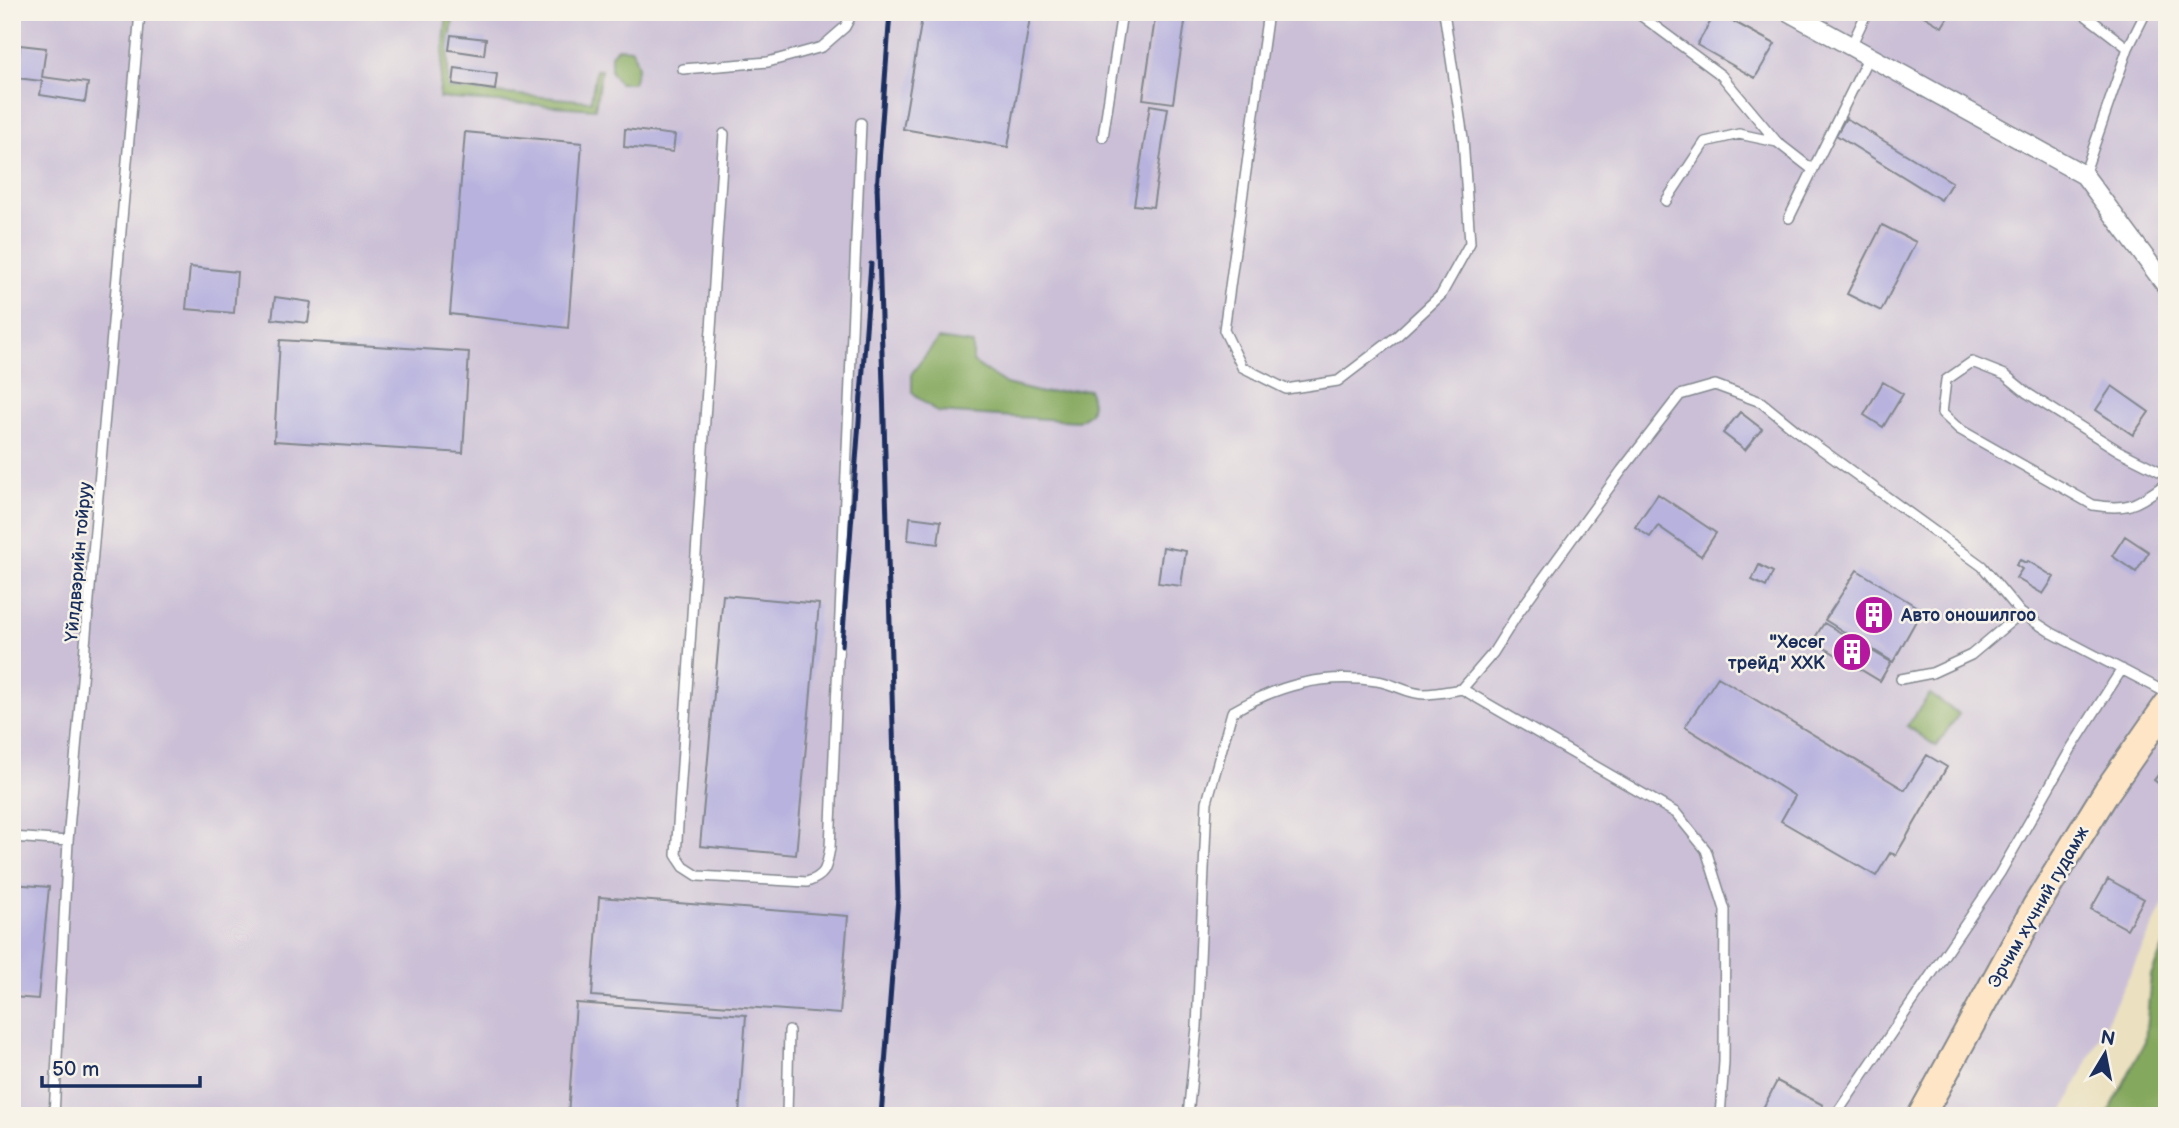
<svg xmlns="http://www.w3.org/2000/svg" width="2179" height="1128" viewBox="0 0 2179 1128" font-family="'Balsamiq Sans',sans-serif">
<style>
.industrial{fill:#cabfd6}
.forest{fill:#84a85d;stroke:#506c5e;stroke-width:2}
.building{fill:#b7b2de}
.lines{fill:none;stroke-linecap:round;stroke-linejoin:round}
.lane-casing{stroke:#83888f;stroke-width:12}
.street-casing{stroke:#83888f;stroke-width:21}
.secondary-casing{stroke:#83888f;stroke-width:30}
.lane{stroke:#fff;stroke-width:9}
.street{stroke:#fff;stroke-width:18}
.secondary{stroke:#fde5c5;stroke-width:26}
.rail{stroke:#1b2f5e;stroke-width:5}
.labels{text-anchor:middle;stroke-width:5;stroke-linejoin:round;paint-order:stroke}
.street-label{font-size:18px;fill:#1b2f5e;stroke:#f7f3e8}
.poi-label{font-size:18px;font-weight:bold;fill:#1b2f5e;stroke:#f7f3e8;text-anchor:start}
</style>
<rect width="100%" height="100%" fill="#f7f3e8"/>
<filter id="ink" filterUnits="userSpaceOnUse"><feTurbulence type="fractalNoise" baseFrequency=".0143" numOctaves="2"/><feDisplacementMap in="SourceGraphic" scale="14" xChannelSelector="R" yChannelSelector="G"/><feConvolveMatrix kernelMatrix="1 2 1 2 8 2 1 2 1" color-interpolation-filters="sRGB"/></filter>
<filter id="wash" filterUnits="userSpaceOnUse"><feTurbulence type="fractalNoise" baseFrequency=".00686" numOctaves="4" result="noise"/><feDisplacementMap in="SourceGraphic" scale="28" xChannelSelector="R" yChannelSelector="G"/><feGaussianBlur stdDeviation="1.57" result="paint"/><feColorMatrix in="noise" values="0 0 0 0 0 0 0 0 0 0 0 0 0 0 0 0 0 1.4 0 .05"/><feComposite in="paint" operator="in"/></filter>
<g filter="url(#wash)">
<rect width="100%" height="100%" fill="#ebe1c0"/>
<path class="industrial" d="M 12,12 L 2167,12 L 2167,897 L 2061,1116 L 12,1116 Z"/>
<path class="forest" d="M 447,12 L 454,12 L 448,56 L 448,89 L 591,101 L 596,70 L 601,70 L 595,109 L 439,98 Z
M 617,48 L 632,49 L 638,66 L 633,83 L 619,83 L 611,72 L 611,55 Z
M 938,339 L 973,344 L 973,362 L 1006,384 L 1042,393 L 1089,389 L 1092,403 L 1090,413 L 1078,421 L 937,412 L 912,392 L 912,373 Z
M 1930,694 L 1959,714 L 1936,746 L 1907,726 Z
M 2167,939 L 2167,1116 L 2107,1116 L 2145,1041 L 2151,975 Z"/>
<g id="blocks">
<path class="building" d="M 923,12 L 1031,12 L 1008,147 L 903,129 Z
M 1156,12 L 1186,16 L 1173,103 L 1143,99 Z
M 1716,12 L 1775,44 L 1755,78 L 1697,45 Z
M 1917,12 L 1951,12 L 1942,27 Z
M 451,35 L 486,39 L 484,55 L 449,50 Z
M 20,45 L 46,48 L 42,77 L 88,83 L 85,102 L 40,95 L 42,81 L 17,78 Z
M 455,68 L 497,74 L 495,90 L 453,84 Z
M 1150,105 L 1168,108 L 1153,207 L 1134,205 Z
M 1846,118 L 1952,182 L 1941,200 L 1836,135 Z
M 625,129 L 675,135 L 673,152 L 624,147 Z
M 465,132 L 582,143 L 568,328 L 450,314 Z
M 1882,225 L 1916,242 L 1881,311 L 1847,294 Z
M 190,267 L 237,272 L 234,313 L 186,309 Z
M 275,297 L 311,302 L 308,323 L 272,319 Z
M 280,340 L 469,352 L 463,453 L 274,441 Z
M 1883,382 L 1903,394 L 1883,427 L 1864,415 Z
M 2112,386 L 2149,412 L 2133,435 L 2096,410 Z
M 1740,412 L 1762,429 L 1745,450 L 1723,433 Z
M 1658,494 L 1716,533 L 1701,556 L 1658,526 L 1650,537 L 1635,527 Z
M 910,517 L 941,521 L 938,544 L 908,540 Z
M 2125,536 L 2149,552 L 2136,572 L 2112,556 Z
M 1163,547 L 1186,551 L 1181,586 L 1158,583 Z
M 2020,560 L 2026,563 L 2028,561 L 2054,577 L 2043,594 L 2016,578 L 2022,569 L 2016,565 Z
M 1759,565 L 1773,572 L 1766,587 L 1752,580 Z
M 1857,570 L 1922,610 L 1893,662 L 1825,620 Z
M 723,595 L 819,604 L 796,855 L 700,846 Z
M 1824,623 L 1891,662 L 1880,681 L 1813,641 Z
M 1718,677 L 1905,790 L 1927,755 L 1947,767 L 1896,855 L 1890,853 L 1876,876 L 1781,821 L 1795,796 L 1685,727 Z
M 2167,764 L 2167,790 L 2154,780 Z
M 2108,879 L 2144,899 L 2127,929 L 2091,909 Z
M 12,884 L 49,887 L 38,999 L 12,997 Z
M 599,897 L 848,916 L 840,1014 L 592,996 Z
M 576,1003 L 746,1015 L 739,1116 L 568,1116 Z
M 1777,1081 L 1823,1105 L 1818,1116 L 1759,1116 Z"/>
</g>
</g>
<g filter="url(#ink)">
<use href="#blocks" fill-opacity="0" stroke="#83888f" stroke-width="2"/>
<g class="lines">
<g class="lane-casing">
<path id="lane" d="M 1268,12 L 1224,330 L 1242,367 L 1286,389 L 1338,381 L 1397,336 L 1441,295 L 1470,243 L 1463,138 L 1444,12
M 1636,12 L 1721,75 L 1777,142
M 2081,12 L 2128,48
M 1851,46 L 1867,12
M 683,69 L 768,62 L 822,47 L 845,27 L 853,12
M 724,134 L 676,855 L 684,867 L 698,876 L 807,882 C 827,875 826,868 830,848 L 861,123
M 1103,137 L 1122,12
M 2084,175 L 2128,48 L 2146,12
M 1666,201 L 1705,142 L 1739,134 L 1777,142 L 1813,170
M 1789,218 L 1869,56
M 2167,475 L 2119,451 L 2027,393 L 2005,375 L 1972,362 L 1946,380 L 1942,413 L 1959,429 L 2093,505 C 2131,511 2136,504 2167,483
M 1901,679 L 1932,673 L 1971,655 L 2021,613
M 1462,689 L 1676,813 L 1706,850 L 1725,910 L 1724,1062 L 1720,1116
M 12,837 L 68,841
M 54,1116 L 68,841 L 140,12
M 787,1116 L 789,1031
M 1188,1116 L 1197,1027 L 1207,802 L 1232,712 C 1278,685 1323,673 1377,681 C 1393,683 1408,694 1424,694 C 1436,694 1450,691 1462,689 L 1493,653 L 1518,613 L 1622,470 L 1680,395 L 1715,385 L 1761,402 L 1803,436 L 1982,566 L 2021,613 L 2052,633 L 2167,693
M 1835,1116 L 2000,873 L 2072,747 L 2122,669"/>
</g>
<g class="street-casing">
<path id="street" d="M 1789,12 L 2084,175 L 2167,287"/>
</g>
<g class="secondary-casing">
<path id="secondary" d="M 1921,1116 L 2036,906 L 2107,791 L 2167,705"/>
</g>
<use href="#lane" class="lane"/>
<use href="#street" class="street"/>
<use href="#secondary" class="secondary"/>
<path class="rail" d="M 877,182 L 898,897 L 881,1116
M 877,190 L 890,12
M 842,645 L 871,264"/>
</g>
</g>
<defs>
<g id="building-disc" transform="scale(2.0125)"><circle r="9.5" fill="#b5179e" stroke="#f7f3e8"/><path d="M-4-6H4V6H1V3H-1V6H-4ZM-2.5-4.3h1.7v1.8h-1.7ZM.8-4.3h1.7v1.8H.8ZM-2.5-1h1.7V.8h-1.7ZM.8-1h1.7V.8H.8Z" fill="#fff"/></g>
</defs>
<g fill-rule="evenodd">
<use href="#building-disc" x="1874" y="615"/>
<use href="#building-disc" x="1852" y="652"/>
</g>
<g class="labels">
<g class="street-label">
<text transform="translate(78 562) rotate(-85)" y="6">Үйлдвэрийн тойруу</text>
<text transform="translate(2038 907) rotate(-60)" y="6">Эрчим хүчний гудамж</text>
</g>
<g class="poi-label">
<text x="1901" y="621">Авто оношилгоо</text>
<text x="1825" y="648" text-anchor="end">"Хөсөг<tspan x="1825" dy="21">трейд" ХХК</tspan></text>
</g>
</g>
<rect width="2179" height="1128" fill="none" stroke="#f7f3e8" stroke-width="42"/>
<g transform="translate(2105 1054) rotate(10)" stroke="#f7f3e8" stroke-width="5" paint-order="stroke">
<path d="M0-5L12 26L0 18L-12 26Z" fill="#1b2f5e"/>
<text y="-10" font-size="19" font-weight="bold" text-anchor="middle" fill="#1b2f5e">N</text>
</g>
<path d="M42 1076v10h158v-10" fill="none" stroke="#1b2f5e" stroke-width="3.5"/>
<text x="52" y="1076" font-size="21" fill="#1b2f5e" stroke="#f7f3e8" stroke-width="5" paint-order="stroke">50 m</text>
</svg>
